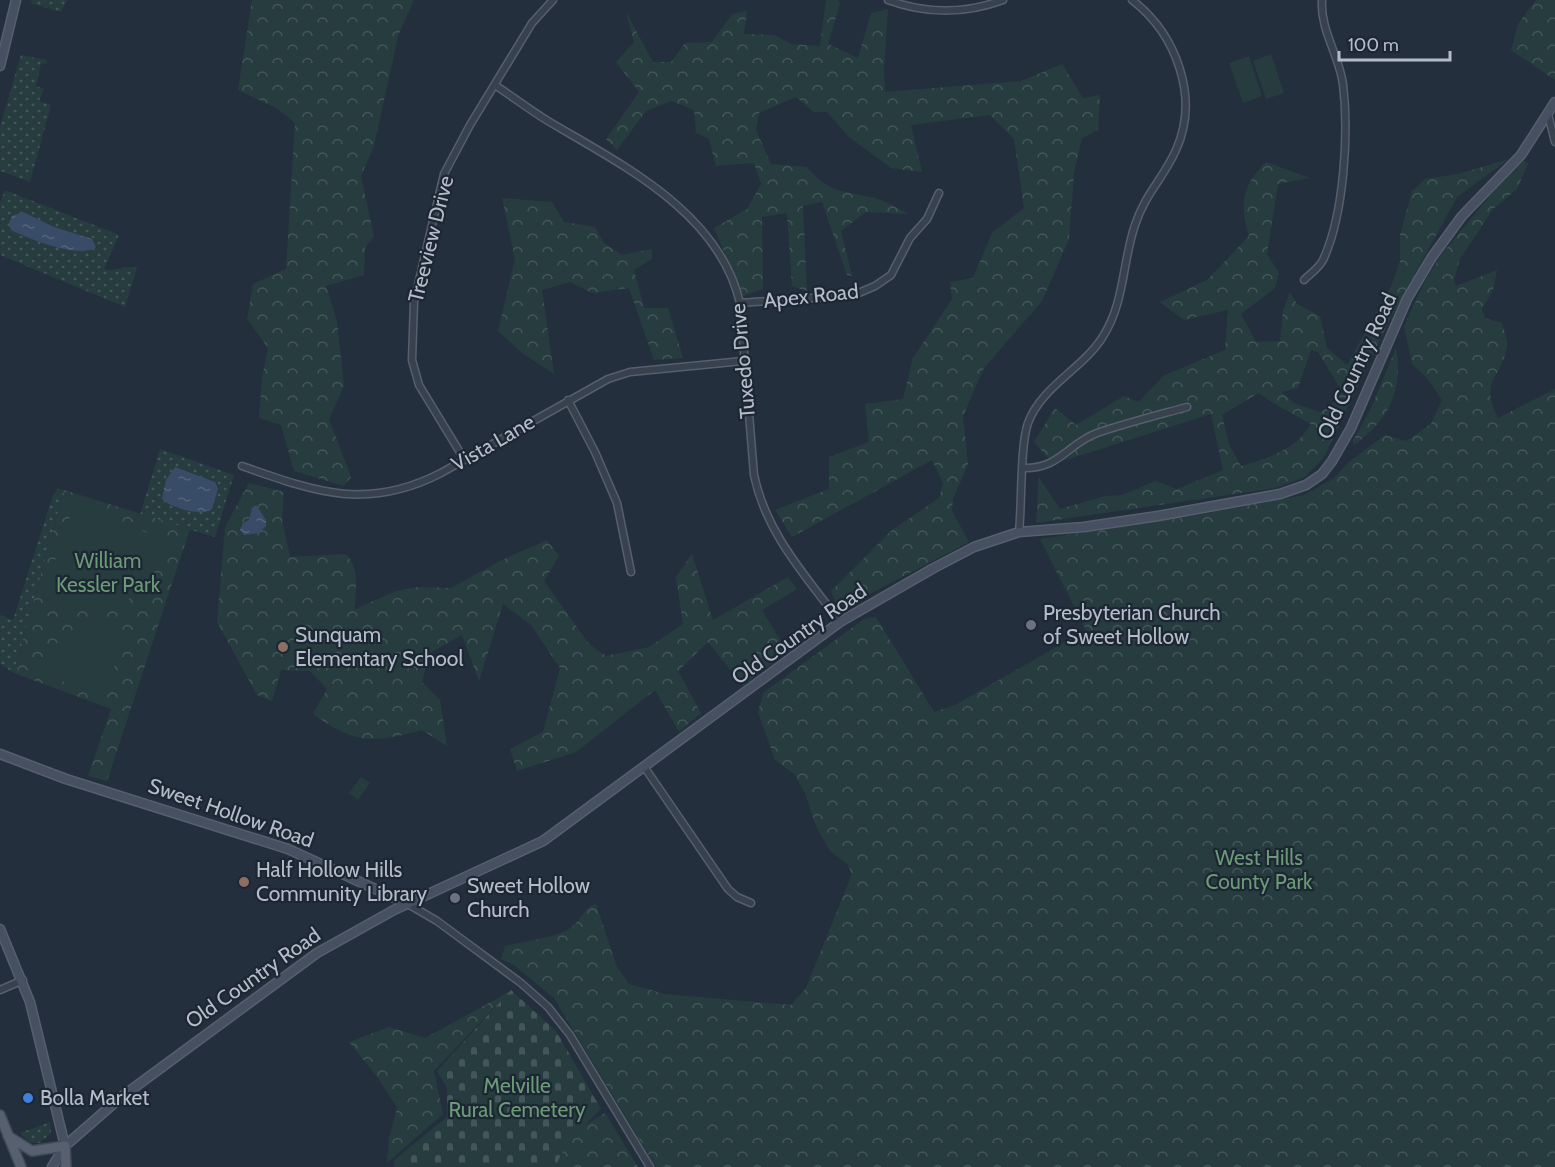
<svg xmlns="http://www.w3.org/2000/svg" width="1555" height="1167" viewBox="0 0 1555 1167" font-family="Cabin,sans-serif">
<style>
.grass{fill:url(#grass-dots)}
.forest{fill:url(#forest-crowns);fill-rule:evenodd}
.cemetery{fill:url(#cemetery-stones)}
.pitch{fill:#263c3f}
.water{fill:url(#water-ripples)}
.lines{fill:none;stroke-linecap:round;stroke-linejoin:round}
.street-casing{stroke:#565f6c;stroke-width:9}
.secondary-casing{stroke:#565f6c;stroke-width:11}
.primary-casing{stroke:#414a57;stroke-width:12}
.street{stroke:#38414e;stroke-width:6}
.secondary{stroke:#465061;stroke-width:8}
.primary{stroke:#56606e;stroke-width:9}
.worship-dot{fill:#6b7280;stroke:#1d2633;stroke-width:2}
.education-dot{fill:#8d6e63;stroke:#1d2633;stroke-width:2}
.shop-dot{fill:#3f7fe0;stroke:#1d2633;stroke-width:2}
.labels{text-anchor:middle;stroke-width:4.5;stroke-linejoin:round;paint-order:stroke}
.street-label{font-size:21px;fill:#b4bcc9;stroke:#1d2633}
.park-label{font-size:21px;fill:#6b9a76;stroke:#1d2633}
.poi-label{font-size:21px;fill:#b4bcc9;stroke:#1d2633;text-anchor:start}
</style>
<defs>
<pattern id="grass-dots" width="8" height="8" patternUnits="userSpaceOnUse" patternTransform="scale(1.5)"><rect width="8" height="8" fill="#263c3f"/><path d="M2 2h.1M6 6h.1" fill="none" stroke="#435659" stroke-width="1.8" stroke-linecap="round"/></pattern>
<pattern id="forest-crowns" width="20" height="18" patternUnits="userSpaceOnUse" patternTransform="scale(1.5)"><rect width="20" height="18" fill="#263c3f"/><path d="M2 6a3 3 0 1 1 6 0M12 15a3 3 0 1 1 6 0" fill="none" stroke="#435659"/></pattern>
<pattern id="cemetery-stones" width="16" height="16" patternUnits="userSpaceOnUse" patternTransform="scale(1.5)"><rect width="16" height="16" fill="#263c3f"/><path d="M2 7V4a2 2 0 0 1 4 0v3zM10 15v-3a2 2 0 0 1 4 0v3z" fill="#435659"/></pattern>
<pattern id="water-ripples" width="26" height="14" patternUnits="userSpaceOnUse" patternTransform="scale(1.5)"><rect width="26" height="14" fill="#394c67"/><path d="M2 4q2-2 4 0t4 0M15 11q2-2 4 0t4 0" fill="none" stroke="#53647b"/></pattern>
</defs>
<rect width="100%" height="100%" fill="#242f3e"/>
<path class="grass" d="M 31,0 L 67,0 L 61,12 L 32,4 Z
M 21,55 L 47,60 L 46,64 L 41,63 L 36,86 L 44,89 L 39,101 L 51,105 L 30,182 L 0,171 L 0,127 Z
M 5,190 L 119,235 L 104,269 C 116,273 124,264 137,268 L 125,307 L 0,255 L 0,203 Z
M 160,449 L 234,475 L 215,537 L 140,515 Z
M 58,489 L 64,490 L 14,673 L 0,664 L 0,615 L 13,620 L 53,495 Z
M 50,1122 L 51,1133 L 40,1143 L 29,1142 L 20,1133 Z"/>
<path class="forest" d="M 252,0 L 414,0 L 398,36 L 374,146 L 361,176 L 374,236 L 365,248 L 364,275 L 326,286 L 337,321 L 344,386 L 329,419 L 351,477 L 344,486 L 294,471 L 281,425 L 259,418 L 262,378 L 268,348 L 247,319 L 253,284 L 286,269 L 295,123 L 278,109 L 238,90 Z
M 826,0 L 838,0 L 840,4 L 828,44 L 858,58 L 871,13 L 888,9 L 884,69 L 885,92 L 1021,81 L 1062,64 L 1083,98 L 1100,95 L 1098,130 L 1082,138 L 1074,173 L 1069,239 L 1042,301 L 984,368 L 963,416 L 968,464 L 953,499 L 952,511 L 969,542 L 839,610 L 831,591 L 892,530 L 939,498 L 943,483 L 932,460 L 792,537 L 775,510 L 829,489 L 829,457 L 869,442 L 865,404 L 903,399 L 913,358 L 952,299 L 950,282 L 973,278 L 992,233 L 1024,208 L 1014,139 L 990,115 L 911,125 L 922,172 L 891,168 L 849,137 L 827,112 L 814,112 L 796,97 L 759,113 L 756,130 L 771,164 L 807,167 C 829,194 843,190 874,198 C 886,201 898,209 909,214 L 866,212 L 841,231 L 852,276 L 847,275 L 822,202 L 803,206 L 807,291 L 792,286 L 787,213 L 762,217 L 763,289 L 743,296 L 714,228 L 747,209 L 761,184 L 754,163 L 716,166 L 709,139 L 696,133 L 694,110 L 671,101 L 646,111 L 617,150 L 606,139 L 639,92 L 616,62 L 634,42 L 626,12 L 653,62 L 671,62 L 685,43 L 712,42 L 732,14 L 747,11 L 744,34 L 774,35 L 792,44 L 820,46 Z
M 1536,0 L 1555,0 L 1555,80 L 1511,50 L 1518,24 Z
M 1521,158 L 1528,164 L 1517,189 L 1493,209 L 1460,259 L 1454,280 L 1456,286 L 1497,270 L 1493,290 L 1482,309 L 1485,318 L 1502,323 C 1504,330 1508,340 1507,347 C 1501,379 1479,380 1498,418 L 1555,389 L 1555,1167 L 656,1167 L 554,998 L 514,965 L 501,959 L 505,946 C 524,941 555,938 569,929 C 580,923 584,907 596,904 L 617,967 L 629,984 L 665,994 L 791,1005 L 806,988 L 852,874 L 847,864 L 830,851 L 816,826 L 805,793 L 794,774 L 775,760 L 758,712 L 763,693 L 864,619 L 876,617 L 934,712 L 955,705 L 1086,630 L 1040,539 L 1181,518 L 1304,495 L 1333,479 L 1350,461 L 1385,435 L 1406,441 L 1431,424 L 1442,400 L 1427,378 L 1412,364 L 1404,326 L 1425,281 L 1442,254 Z
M 1509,159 L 1457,197 L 1387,325 L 1324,457 L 1305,477 L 1275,488 L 1036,523 L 1039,478 L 1060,509 L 1105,496 L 1123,495 L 1155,481 L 1177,489 L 1223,470 L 1211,414 L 1053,464 L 1034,442 L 1055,408 L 1076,425 L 1124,396 L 1139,402 L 1163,376 L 1225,350 L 1228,310 L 1184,320 L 1160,302 L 1207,280 L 1249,236 C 1239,204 1242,186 1266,162 L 1310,178 L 1278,184 L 1267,254 L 1279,273 L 1275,288 L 1241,314 L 1256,342 L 1280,341 L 1283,311 L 1290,292 L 1297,304 L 1320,316 L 1327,348 L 1347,365 L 1391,286 L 1400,262 L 1400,235 L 1412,191 L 1425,179 L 1458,174 ZM 1311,350 L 1318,352 L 1340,388 L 1332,405 L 1320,412 L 1296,404 L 1281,392 L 1298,388 ZM 1259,393 C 1275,406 1293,413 1311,424 C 1297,449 1267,459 1241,466 L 1229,444 L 1222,415 Z
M 502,198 L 552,202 L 564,222 L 595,227 L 604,243 L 622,255 L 652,249 L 652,259 L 634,270 L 644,308 L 668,308 L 683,358 L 654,360 L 629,288 L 592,293 L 570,282 L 542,290 L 554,374 L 522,353 L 498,331 L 515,259 Z
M 1396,348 C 1404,390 1388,421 1354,445 L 1353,441 L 1370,410 Z
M 249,483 L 284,492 L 282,520 L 290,557 L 346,554 C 361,570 355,590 355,609 L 396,591 L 418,587 L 451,588 L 502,560 L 547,540 L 559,556 L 544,581 L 589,644 L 606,656 L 649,647 L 683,624 L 676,577 L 692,554 L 713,620 L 788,577 L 797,589 L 762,610 L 787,651 L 743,686 L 708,642 L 678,671 L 701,713 L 679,732 L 655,690 L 576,752 L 517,771 L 510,749 L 543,732 L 560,668 L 531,625 L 503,604 L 479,681 L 462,635 L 430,653 L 422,682 L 440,700 L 447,746 L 422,730 C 373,743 356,745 313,714 L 327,689 L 310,671 L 281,670 L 272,701 L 257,695 L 217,622 L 225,527 Z
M 64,490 L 190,529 L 107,781 L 88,776 L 111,709 L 14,673 Z
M 509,992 L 434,1071 L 443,1114 L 387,1163 L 389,1138 L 397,1108 L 378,1078 L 349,1042 L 389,1027 L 425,1038 Z
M 605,1113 L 638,1167 L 553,1167 L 562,1139 Z"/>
<path class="cemetery" d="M 511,990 L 556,1031 L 601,1109 L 567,1143 L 555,1167 L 394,1167 L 395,1159 L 447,1117 L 447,1088 L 437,1071 Z"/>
<path class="pitch" d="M 1271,54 L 1284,93 L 1266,99 L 1253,61 Z
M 1249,56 L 1262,96 L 1243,103 L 1229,63 Z
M 80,501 L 168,543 L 152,578 L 121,606 L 83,610 L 43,597 L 74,504 Z
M 99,624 L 124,630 L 108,689 L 97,694 L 41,673 C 55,638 62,633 99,624 Z
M 361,777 L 370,783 L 358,800 L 349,793 Z"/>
<path class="water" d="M 23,212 L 54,227 L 92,239 L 96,247 C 79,260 28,238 11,230 L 9,223 L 12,216 Z
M 175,467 L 215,482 L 218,489 L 212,509 C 201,517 172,508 162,499 L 166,480 Z
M 256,505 L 266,520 L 266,526 L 259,533 L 244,535 L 240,530 L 243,523 L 249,520 L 252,508 Z"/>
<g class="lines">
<g class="street-casing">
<path id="street" d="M 888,0 C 926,14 965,14 1003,0
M 495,85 C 513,97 530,110 548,121 C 622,165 719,212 740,303 L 754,475 C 766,533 805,575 840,622
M 1548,114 L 1555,142
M 1304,280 C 1310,274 1319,268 1323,260 C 1344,215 1349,134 1343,84 C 1339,55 1320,30 1322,0
M 740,303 L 854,295 L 875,286 L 891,275 L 910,238 L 927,219 L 939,193
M 568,400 L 595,452 L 617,503 L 631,572
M 464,459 L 419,385 L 412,360 L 414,302 L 444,174 L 470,125 L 532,23 L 553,0
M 242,466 C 316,492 367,511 441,473 L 608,379 L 630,372 L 743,361
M 1023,468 C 1060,469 1067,444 1097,433 C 1126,423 1158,415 1187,407
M 1019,532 C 1022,504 1020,446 1028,423 C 1041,387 1082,369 1102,338 C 1125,303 1122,263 1135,225 C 1145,194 1163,179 1176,150 C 1200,97 1176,34 1132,0
M 645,768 L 728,889 L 737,897 L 751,903
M 408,904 L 437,921 L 521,983 L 548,1007 L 570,1035 L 650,1167
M 0,990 L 23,980"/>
</g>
<g class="secondary-casing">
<path id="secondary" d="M 0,66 L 16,0
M 0,754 L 66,779 L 288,849 L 408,904
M 0,929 L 30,1002 L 65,1146
M 52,1167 L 65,1146 L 120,1098 L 317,953 L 394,910 L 543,841 L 840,622 L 932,569 L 974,547 L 1019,532 L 1084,527 L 1158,516 L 1280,494 L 1306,485 L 1322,474 L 1332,461 L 1351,428 L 1407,299 L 1432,257 L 1462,216 L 1521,155 L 1555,102"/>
</g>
<g class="primary-casing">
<path id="primary" d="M 0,1115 L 21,1167
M 8,1136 L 32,1151 L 65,1146 L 66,1167"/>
</g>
<use href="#street" class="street"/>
<use href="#secondary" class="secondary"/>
<use href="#primary" class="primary"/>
</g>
<g class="worship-dot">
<circle cx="1031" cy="625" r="6"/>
<circle cx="455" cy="898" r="6"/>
</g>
<g class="education-dot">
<circle cx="283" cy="647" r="6"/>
<circle cx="244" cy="882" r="6"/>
</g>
<circle class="shop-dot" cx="28" cy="1098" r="6"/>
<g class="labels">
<g class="street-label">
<text transform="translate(431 239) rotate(-76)" y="7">Treeview Drive</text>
<text transform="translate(811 296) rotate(-6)" y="7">Apex Road</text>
<text transform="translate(743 361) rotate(-95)" y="7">Tuxedo Drive</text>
<text transform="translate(1357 366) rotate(-65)" y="7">Old Country Road</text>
<text transform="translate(493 443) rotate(-30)" y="7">Vista Lane</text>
<text transform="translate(799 634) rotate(-35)" y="7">Old Country Road</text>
<text transform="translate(231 813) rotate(19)" y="7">Sweet Hollow Road</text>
<text transform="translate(253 978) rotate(-35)" y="7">Old Country Road</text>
</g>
<g class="park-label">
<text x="108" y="568">William<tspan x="108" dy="24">Kessler Park</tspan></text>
<text x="1259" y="865">West Hills<tspan x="1259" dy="24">County Park</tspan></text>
<text x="517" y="1093">Melville<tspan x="517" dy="24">Rural Cemetery</tspan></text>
</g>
<g class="poi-label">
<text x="1043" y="620">Presbyterian Church<tspan x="1043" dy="24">of Sweet Hollow</tspan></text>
<text x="295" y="642">Sunquam<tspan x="295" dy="24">Elementary School</tspan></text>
<text x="256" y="877">Half Hollow Hills<tspan x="256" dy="24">Community Library</tspan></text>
<text x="467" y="893">Sweet Hollow<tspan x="467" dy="24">Church</tspan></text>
<text x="40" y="1105">Bolla Market</text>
</g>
</g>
<path d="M1339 51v9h111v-9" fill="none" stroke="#b4bcc9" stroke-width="3"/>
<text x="1348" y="51" font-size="18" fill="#b4bcc9" stroke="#1d2633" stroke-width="4.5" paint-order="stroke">100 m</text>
</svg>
